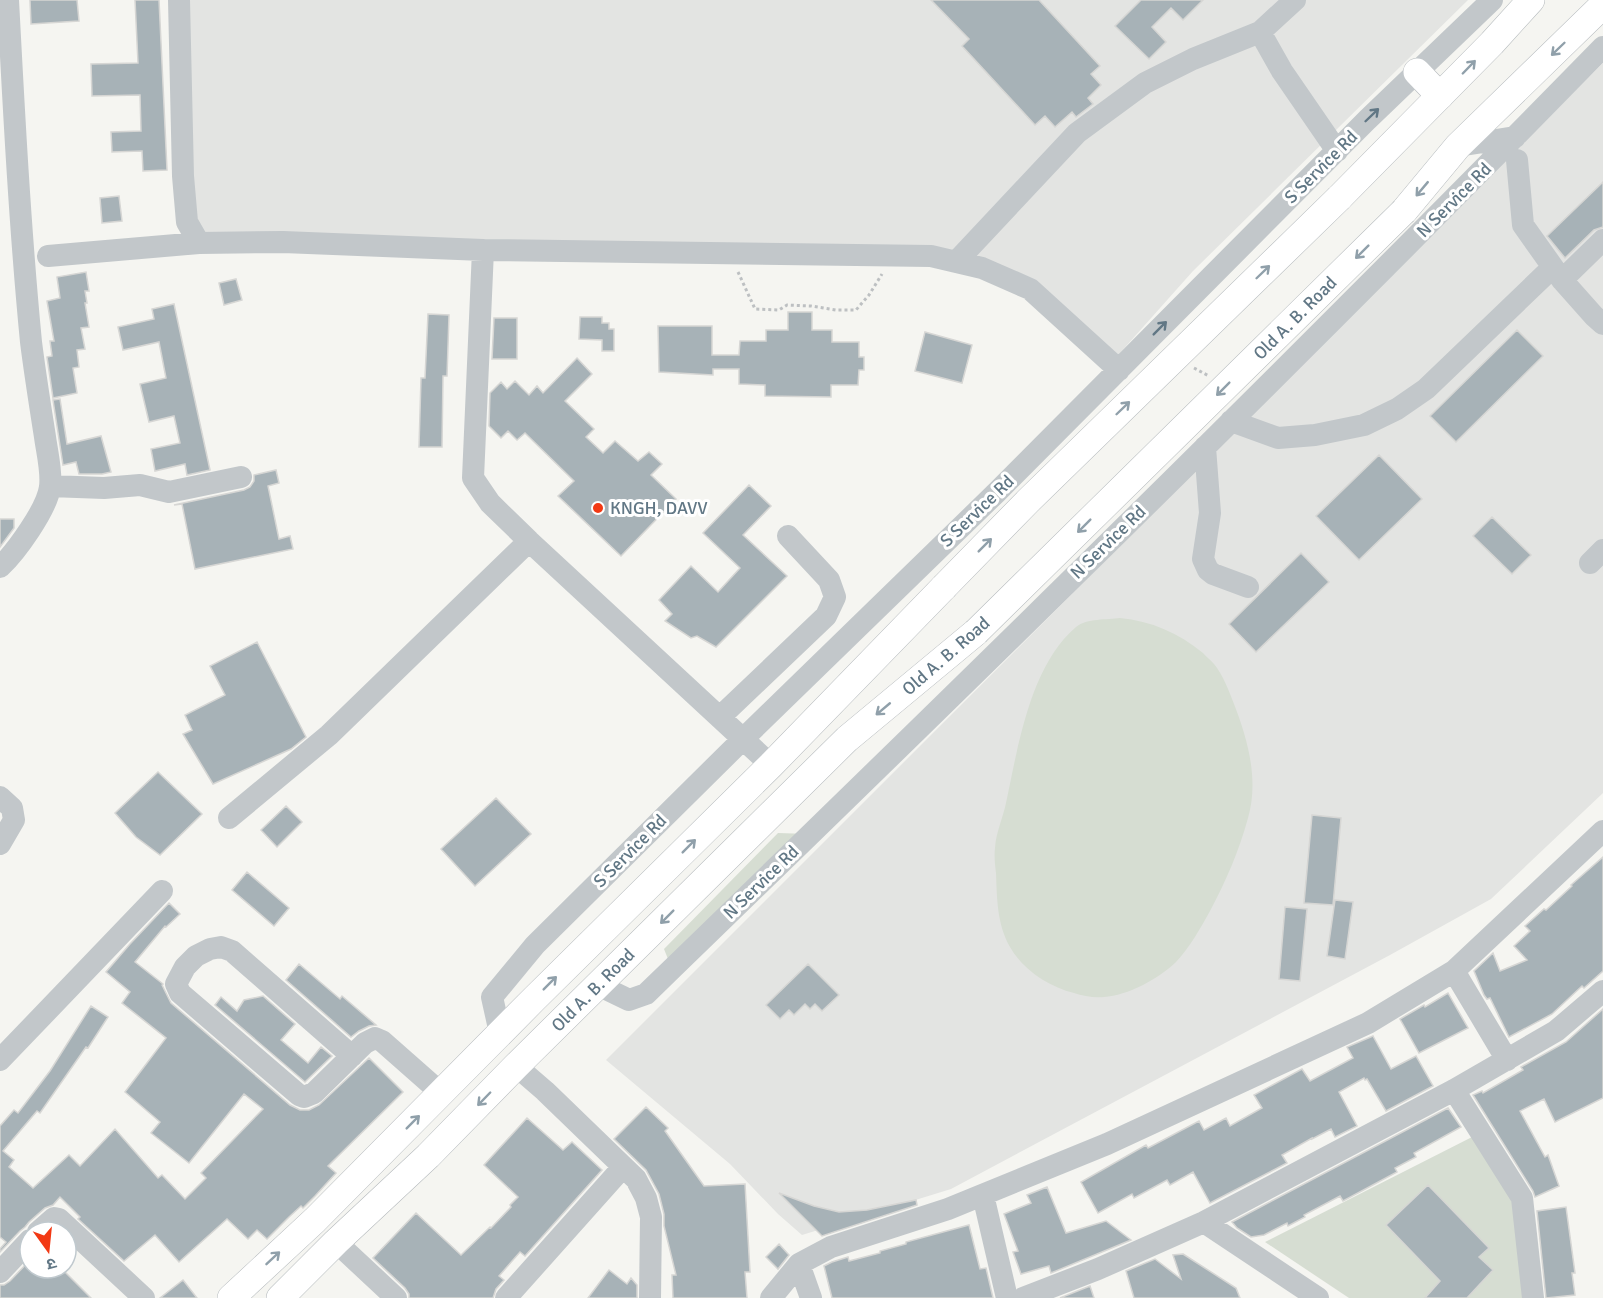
<svg xmlns="http://www.w3.org/2000/svg" width="1603" height="1298" viewBox="0 0 1603 1298" font-family="Signika,'Noto Sans Devanagari',sans-serif">
<style>
.built{fill:#e3e4e2}
.green{fill:#d6ddd2}
.building{fill:#a7b2b7;stroke:#d6d6d4;stroke-width:1.5}
.lines{fill:none;stroke-linecap:round;stroke-linejoin:round}
.major-casing{stroke:#b5babd;stroke-width:28}
.path{stroke:#bdc0c2;stroke-width:3;stroke-dasharray:3 3;stroke-linecap:butt}
.minor{stroke:#c2c7ca;stroke-width:22}
.major{stroke:#fff;stroke-width:27}
.major-bridge-casing{stroke:#b5babd;stroke-width:28;stroke-linecap:butt}
.major-bridge{stroke:#fff;stroke-width:27}
.oneway{stroke:#90a0aa}
.oneway2{stroke:#617785}
.poi-dot{fill:#f23914;stroke:#fff;stroke-width:2}
.labels{text-anchor:middle;stroke-width:6;stroke-linejoin:round;paint-order:stroke}
.street-label{font-size:18px;fill:#617785;stroke:#fff}
.poi-label{font-size:18px;fill:#617785;stroke:#fff;text-anchor:start}
</style>
<rect width="100%" height="100%" fill="#f5f5f1"/>
<path class="built" d="M 179,0 L 1468,0 L 1193,271 L 1111,363 L 1030,289 L 982,268 L 199,243 Z
M 1603,63 L 1603,793 L 1491,899 L 1390,955 L 951,1189 L 802,1235 L 778,1214 L 730,1164 L 606,1060 Z"/>
<path class="green" d="M 1120,618 C 1151,621 1179,633 1203,653 C 1206,657 1211,660 1214,664 C 1223,675 1229,691 1234,704 C 1248,740 1259,780 1248,818 C 1239,851 1226,881 1210,911 C 1200,929 1190,947 1176,962 C 1160,978 1127,996 1104,997 C 1094,998 1083,996 1074,993 C 1049,987 1023,970 1010,947 C 997,924 997,899 996,873 C 995,865 994,856 995,848 C 996,832 1003,818 1006,803 C 1018,747 1030,666 1076,627 C 1087,618 1107,620 1120,618 Z
M 778,833 L 810,834 L 672,969 L 664,949 Z
M 1476,1135 L 1517,1196 L 1526,1298 L 1349,1298 L 1265,1242 Z"/>
<path class="building" d="M 30,0 L 77,0 L 79,21 L 31,24 Z
M 135,0 L 159,0 L 167,170 L 143,171 L 142,151 L 112,152 L 111,132 L 141,131 L 140,95 L 92,96 L 91,64 L 138,63 Z
M 931,0 L 1039,0 L 1100,66 L 1091,74 L 1101,85 L 1088,98 L 1093,104 L 1076,117 L 1072,112 L 1055,127 L 1045,116 L 1035,125 L 962,46 L 969,39 Z
M 1141,0 L 1203,0 L 1183,20 L 1171,8 L 1152,27 L 1166,42 L 1149,59 L 1115,26 Z
M 1603,182 L 1603,227 L 1594,230 L 1565,258 L 1547,236 Z
M 119,196 L 122,221 L 102,223 L 100,198 Z
M 86,272 L 89,291 L 85,291 L 87,303 L 85,303 L 89,327 L 81,328 L 85,349 L 77,350 L 79,367 L 73,368 L 77,393 L 53,398 L 47,357 L 52,356 L 50,341 L 54,341 L 47,301 L 60,298 L 57,277 Z
M 236,279 L 242,300 L 224,305 L 219,283 Z
M 174,304 L 210,470 L 187,475 L 185,464 L 155,471 L 151,449 L 180,443 L 174,416 L 149,422 L 140,384 L 166,378 L 159,342 L 123,350 L 118,327 L 154,319 L 152,309 Z
M 788,312 L 812,312 L 812,330 L 832,330 L 832,342 L 859,342 L 859,357 L 864,357 L 864,370 L 859,370 L 858,385 L 831,385 L 831,397 L 765,396 L 765,385 L 739,384 L 739,369 L 713,369 L 713,375 L 659,372 L 658,326 L 712,326 L 712,355 L 739,355 L 740,341 L 766,341 L 766,330 L 788,330 Z
M 428,314 L 449,315 L 447,376 L 443,376 L 442,447 L 419,447 L 421,378 L 425,378 Z
M 580,317 L 602,317 L 602,323 L 609,323 L 609,329 L 614,329 L 614,351 L 602,351 L 602,340 L 579,339 Z
M 494,318 L 517,318 L 517,359 L 492,359 Z
M 1517,330 L 1543,356 L 1456,442 L 1430,416 Z
M 925,332 L 972,345 L 962,383 L 915,371 Z
M 577,358 L 592,374 L 565,401 L 594,429 L 586,437 L 603,453 L 615,441 L 638,461 L 649,452 L 662,464 L 651,475 L 676,499 L 621,556 L 558,496 L 574,481 L 525,433 L 517,440 L 508,431 L 501,438 L 489,426 L 490,393 L 501,382 L 507,389 L 515,381 L 529,395 L 537,386 L 543,393 Z
M 60,399 L 67,444 L 101,436 L 111,472 L 102,474 L 79,474 L 76,462 L 63,465 L 53,400 Z
M 1379,455 L 1422,499 L 1359,560 L 1316,516 Z
M 276,470 L 279,483 L 268,486 L 279,539 L 290,536 L 293,549 L 195,569 L 182,504 L 174,505 L 244,490 L 250,487 L 254,481 L 254,475 Z
M 749,485 L 771,506 L 743,535 L 787,576 L 716,647 L 697,636 L 691,638 L 665,621 L 672,614 L 659,600 L 691,566 L 718,592 L 740,568 L 703,533 Z
M 1492,517 L 1531,555 L 1512,574 L 1473,536 Z
M 0,519 L 14,519 L 14,528 L 0,547 Z
M 1301,553 L 1329,582 L 1256,652 L 1229,624 Z
M 257,642 L 306,737 L 291,749 L 213,784 L 183,734 L 192,730 L 185,715 L 225,695 L 210,666 Z
M 158,772 L 202,814 L 160,855 L 136,837 L 115,813 Z
M 496,798 L 531,834 L 475,886 L 441,849 Z
M 286,806 L 302,822 L 277,847 L 261,830 Z
M 1312,815 L 1341,818 L 1333,905 L 1304,903 Z
M 1603,857 L 1603,971 L 1584,988 L 1582,986 L 1552,1014 L 1509,1037 L 1490,998 L 1487,999 L 1484,995 L 1474,971 L 1493,953 L 1500,971 L 1527,960 L 1514,946 L 1530,931 L 1525,926 L 1544,909 L 1546,910 L 1572,886 L 1571,885 Z
M 247,872 L 289,908 L 274,926 L 232,890 Z
M 1335,900 L 1353,902 L 1345,959 L 1327,956 Z
M 169,903 L 180,914 L 166,927 L 165,926 L 135,962 L 163,984 L 162,985 L 171,1003 L 290,1105 L 300,1110 L 309,1110 L 319,1105 L 369,1058 L 403,1092 L 328,1166 L 336,1173 L 315,1196 L 303,1208 L 301,1206 L 289,1217 L 267,1239 L 257,1230 L 248,1239 L 227,1219 L 179,1262 L 155,1235 L 124,1261 L 78,1219 L 80,1217 L 60,1197 L 53,1205 L 45,1208 L 29,1222 L 25,1227 L 20,1231 L 0,1252 L 0,1249 L 6,1242 L 0,1237 L 0,1126 L 14,1110 L 18,1113 L 50,1071 L 91,1006 L 108,1017 L 88,1048 L 86,1047 L 40,1113 L 37,1111 L 3,1151 L 14,1160 L 9,1167 L 33,1188 L 69,1155 L 80,1166 L 115,1129 L 158,1178 L 162,1175 L 185,1199 L 206,1178 L 201,1173 L 263,1109 L 244,1094 L 189,1163 L 151,1133 L 160,1122 L 125,1092 L 166,1038 L 122,1003 L 130,992 L 106,972 L 130,944 Z
M 1285,907 L 1307,909 L 1300,981 L 1279,979 Z
M 299,964 L 340,999 L 342,996 L 376,1025 L 369,1026 L 359,1031 L 351,1037 L 286,980 Z
M 808,964 L 839,995 L 822,1011 L 815,1004 L 810,1009 L 805,1004 L 794,1015 L 789,1010 L 780,1019 L 766,1005 Z
M 1448,993 L 1468,1028 L 1419,1053 L 1400,1019 L 1424,1005 L 1425,1007 Z
M 263,996 L 295,1024 L 281,1040 L 308,1063 L 321,1047 L 332,1056 L 306,1081 L 305,1082 L 215,1005 L 221,997 L 237,1011 L 244,1000 Z
M 1603,1009 L 1603,1098 L 1555,1122 L 1544,1099 L 1520,1111 L 1545,1157 L 1548,1155 L 1559,1186 L 1535,1197 L 1533,1191 L 1473,1095 L 1482,1091 L 1483,1093 L 1523,1070 L 1521,1067 L 1566,1042 Z
M 1373,1036 L 1391,1069 L 1416,1056 L 1433,1086 L 1386,1111 L 1367,1079 L 1365,1080 L 1364,1078 L 1339,1092 L 1357,1126 L 1335,1137 L 1331,1129 L 1312,1139 L 1312,1138 L 1282,1155 L 1287,1163 L 1210,1203 L 1193,1172 L 1170,1185 L 1167,1180 L 1134,1198 L 1132,1194 L 1098,1213 L 1081,1182 L 1146,1145 L 1148,1148 L 1199,1121 L 1204,1130 L 1226,1118 L 1230,1126 L 1262,1108 L 1254,1095 L 1302,1069 L 1310,1081 L 1353,1058 L 1347,1047 Z
M 646,1107 L 668,1128 L 665,1131 L 704,1186 L 745,1184 L 750,1272 L 745,1272 L 747,1298 L 673,1298 L 672,1275 L 676,1275 L 664,1226 L 664,1214 L 659,1194 L 646,1170 L 614,1139 Z
M 1448,1108 L 1461,1127 L 1414,1153 L 1416,1157 L 1395,1168 L 1397,1172 L 1343,1201 L 1340,1196 L 1304,1215 L 1305,1217 L 1288,1226 L 1287,1223 L 1264,1235 L 1251,1237 L 1237,1228 L 1232,1222 Z
M 527,1118 L 563,1150 L 572,1142 L 602,1170 L 525,1256 L 520,1252 L 499,1276 L 504,1280 L 496,1289 L 493,1298 L 409,1298 L 409,1294 L 405,1288 L 373,1258 L 416,1213 L 461,1255 L 490,1227 L 491,1228 L 511,1207 L 510,1205 L 518,1197 L 484,1165 Z
M 1428,1185 L 1489,1248 L 1479,1257 L 1493,1270 L 1467,1298 L 1425,1298 L 1440,1281 L 1386,1225 Z
M 1047,1187 L 1066,1233 L 1106,1221 L 1131,1240 L 1051,1273 L 1049,1266 L 1021,1274 L 1013,1252 L 1018,1251 L 1004,1214 L 1031,1203 L 1027,1195 Z
M 779,1193 L 814,1206 L 839,1212 L 867,1210 L 916,1200 L 917,1205 L 822,1236 Z
M 1566,1207 L 1575,1273 L 1572,1273 L 1575,1295 L 1546,1298 L 1537,1211 Z
M 969,1225 L 980,1269 L 986,1268 L 993,1298 L 832,1298 L 824,1266 L 832,1262 L 848,1257 L 849,1261 L 880,1253 L 880,1251 L 906,1244 L 906,1242 Z
M 779,1244 L 789,1255 L 778,1269 L 766,1257 Z
M 1183,1254 L 1236,1288 L 1240,1298 L 1134,1298 L 1126,1271 L 1155,1259 L 1181,1279 L 1173,1255 Z
M 30,1260 L 30,1268 L 61,1268 L 91,1298 L 0,1298 L 0,1285 L 4,1285 L 10,1281 Z
M 609,1270 L 627,1284 L 631,1278 L 637,1285 L 637,1298 L 588,1298 Z
M 183,1280 L 197,1298 L 160,1298 Z
M 1090,1286 L 1094,1298 L 1060,1298 Z"/>
<g class="lines">
<g class="major-casing">
<path id="major" d="M 1417,72 L 1440,96
M 1339,198 L 1492,43 L 1531,0
M 1404,211 L 1458,146 L 1603,5
M 231,1298 L 315,1220 L 534,999 L 771,765 L 944,587
M 280,1298 L 336,1242 L 428,1156 L 516,1066 L 847,739 L 976,632"/>
</g>
<path class="path" d="M 738,272 L 755,309 L 779,310 L 787,305 L 811,306 L 836,310 L 856,310 L 869,295 L 882,274
M 1194,368 L 1209,376"/>
<path class="minor" d="M 179,0 L 183,176 L 187,222 L 199,243 L 283,242 L 483,250 L 931,256 L 982,268 L 1030,289 L 1119,370
M 1260,32 L 1282,71 L 1337,151
M 1458,146 L 1515,137
M 1517,160 L 1523,225 L 1562,280 L 1594,316 L 1603,324
M 483,250 L 473,478 L 490,503 L 529,541 L 771,765
M 48,256 L 199,243
M 956,262 L 1077,133 L 1145,83 L 1193,59 L 1260,32 L 1295,0
M 1562,280 L 1603,240
M 1231,421 L 1278,438 L 1315,435 L 1364,425 L 1397,409 L 1426,389 L 1553,267
M 1205,447 L 1210,513 L 1203,559 L 1208,570 L 1213,574 L 1248,587
M 50,486 L 104,488 L 140,485 L 169,492 L 241,477
M 1590,563 L 1603,550
M 0,567 C 16,552 47,509 50,487 C 52,471 47,452 45,437 C 40,405 35,374 31,342 C 20,228 14,114 8,0
M 720,717 L 826,616 L 835,597 L 829,580 L 788,536
M 0,797 L 12,808 L 14,820 L 0,844
M 229,818 L 329,735 L 529,541
M 1454,971 L 1507,1060
M 598,985 L 629,1000 L 646,994 C 968,682 1289,368 1603,47
M 500,1033 L 492,997 L 535,945 L 744,738 L 997,492 L 1367,120 L 1492,0
M 352,1056 L 232,951 L 221,947 L 210,949 L 196,956 L 185,967 L 176,984 L 180,993 L 299,1095 L 304,1097 L 314,1093 L 365,1043 L 375,1038 L 382,1041 L 441,1093
M 0,1060 L 162,891
M 516,1066 L 545,1091 L 636,1179 L 646,1198 L 651,1217 L 650,1298
M 1454,1090 L 1522,1198 L 1533,1298
M 983,1195 L 1007,1298
M 1204,1222 L 1318,1298
M 38,1232 L 54,1218 L 59,1219 L 144,1298
M 336,1242 L 396,1298
M 799,1264 L 811,1298
M 0,1272 L 30,1240
M 506,1298 L 623,1167
M 771,1298 L 799,1264 L 831,1247 L 948,1209 L 1107,1144 L 1368,1023 L 1454,971 L 1603,831
M 1023,1298 L 1098,1269 L 1204,1222 L 1454,1090 L 1556,1031 L 1603,991"/>
<use href="#major" class="major"/>
<g class="major-bridge-casing">
<path id="major-bridge" d="M 944,587 L 1028,501 L 1339,198
M 976,632 L 1404,211"/>
</g>
<use href="#major-bridge" class="major-bridge"/>
</g>
<defs><path id="oneway-shaft" d="M-6 0H5M1.5-3L5.5 0L1.5 3" fill="none" stroke-width="1.6" stroke-linecap="round" stroke-linejoin="round" transform="scale(1.5)"/></defs>
<g class="oneway">
<use href="#oneway-shaft" transform="translate(1558 49) rotate(136)"/>
<use href="#oneway-shaft" transform="translate(1469 67) rotate(-46)"/>
<use href="#oneway-shaft" transform="translate(1422 189) rotate(130)"/>
<use href="#oneway-shaft" transform="translate(1362 252) rotate(135)"/>
<use href="#oneway-shaft" transform="translate(1263 272) rotate(-44)"/>
<use href="#oneway-shaft" transform="translate(1223 389) rotate(135)"/>
<use href="#oneway-shaft" transform="translate(1123 408) rotate(-44)"/>
<use href="#oneway-shaft" transform="translate(1084 526) rotate(135)"/>
<use href="#oneway-shaft" transform="translate(985 545) rotate(-45)"/>
<use href="#oneway-shaft" transform="translate(883 709) rotate(140)"/>
<use href="#oneway-shaft" transform="translate(689 846) rotate(-45)"/>
<use href="#oneway-shaft" transform="translate(667 917) rotate(135)"/>
<use href="#oneway-shaft" transform="translate(550 983) rotate(-45)"/>
<use href="#oneway-shaft" transform="translate(484 1099) rotate(134)"/>
<use href="#oneway-shaft" transform="translate(413 1122) rotate(-45)"/>
<use href="#oneway-shaft" transform="translate(273 1258) rotate(-43)"/>
</g>
<g class="oneway2">
<use href="#oneway-shaft" transform="translate(1372 115) rotate(-44)"/>
<use href="#oneway-shaft" transform="translate(1160 328) rotate(-45)"/>
</g>
<circle class="poi-dot" cx="598" cy="508" r="6"/>
<g class="labels">
<g class="street-label">
<text transform="translate(1321 167) rotate(-45)" y="6">S Service Rd</text>
<text transform="translate(1454 200) rotate(-45)" y="6">N Service Rd</text>
<text transform="translate(1295 318) rotate(-45)" y="6">Old A. B. Road</text>
<text transform="translate(977 511) rotate(-44)" y="6">S Service Rd</text>
<text transform="translate(1108 542) rotate(-44)" y="6">N Service Rd</text>
<text transform="translate(946 656) rotate(-41)" y="6">Old A. B. Road</text>
<text transform="translate(630 851) rotate(-45)" y="6">S Service Rd</text>
<text transform="translate(761 882) rotate(-44)" y="6">N Service Rd</text>
<text transform="translate(593 990) rotate(-45)" y="6">Old A. B. Road</text>
</g>
<g class="poi-label">
<text x="610" y="514">KNGH, DAVV</text>
</g>
</g>
<g transform="translate(48 1250) rotate(165)"><circle r="28" fill="#ffffff" stroke="#c0c9ce" stroke-width="1.5"/>
<path d="M0-4.5L10 22L0 15L-10 22Z" fill="#f23914"/>
<text y="-9" font-size="16" font-weight="bold" text-anchor="middle" fill="#617785">उ</text>
</g>
</svg>
